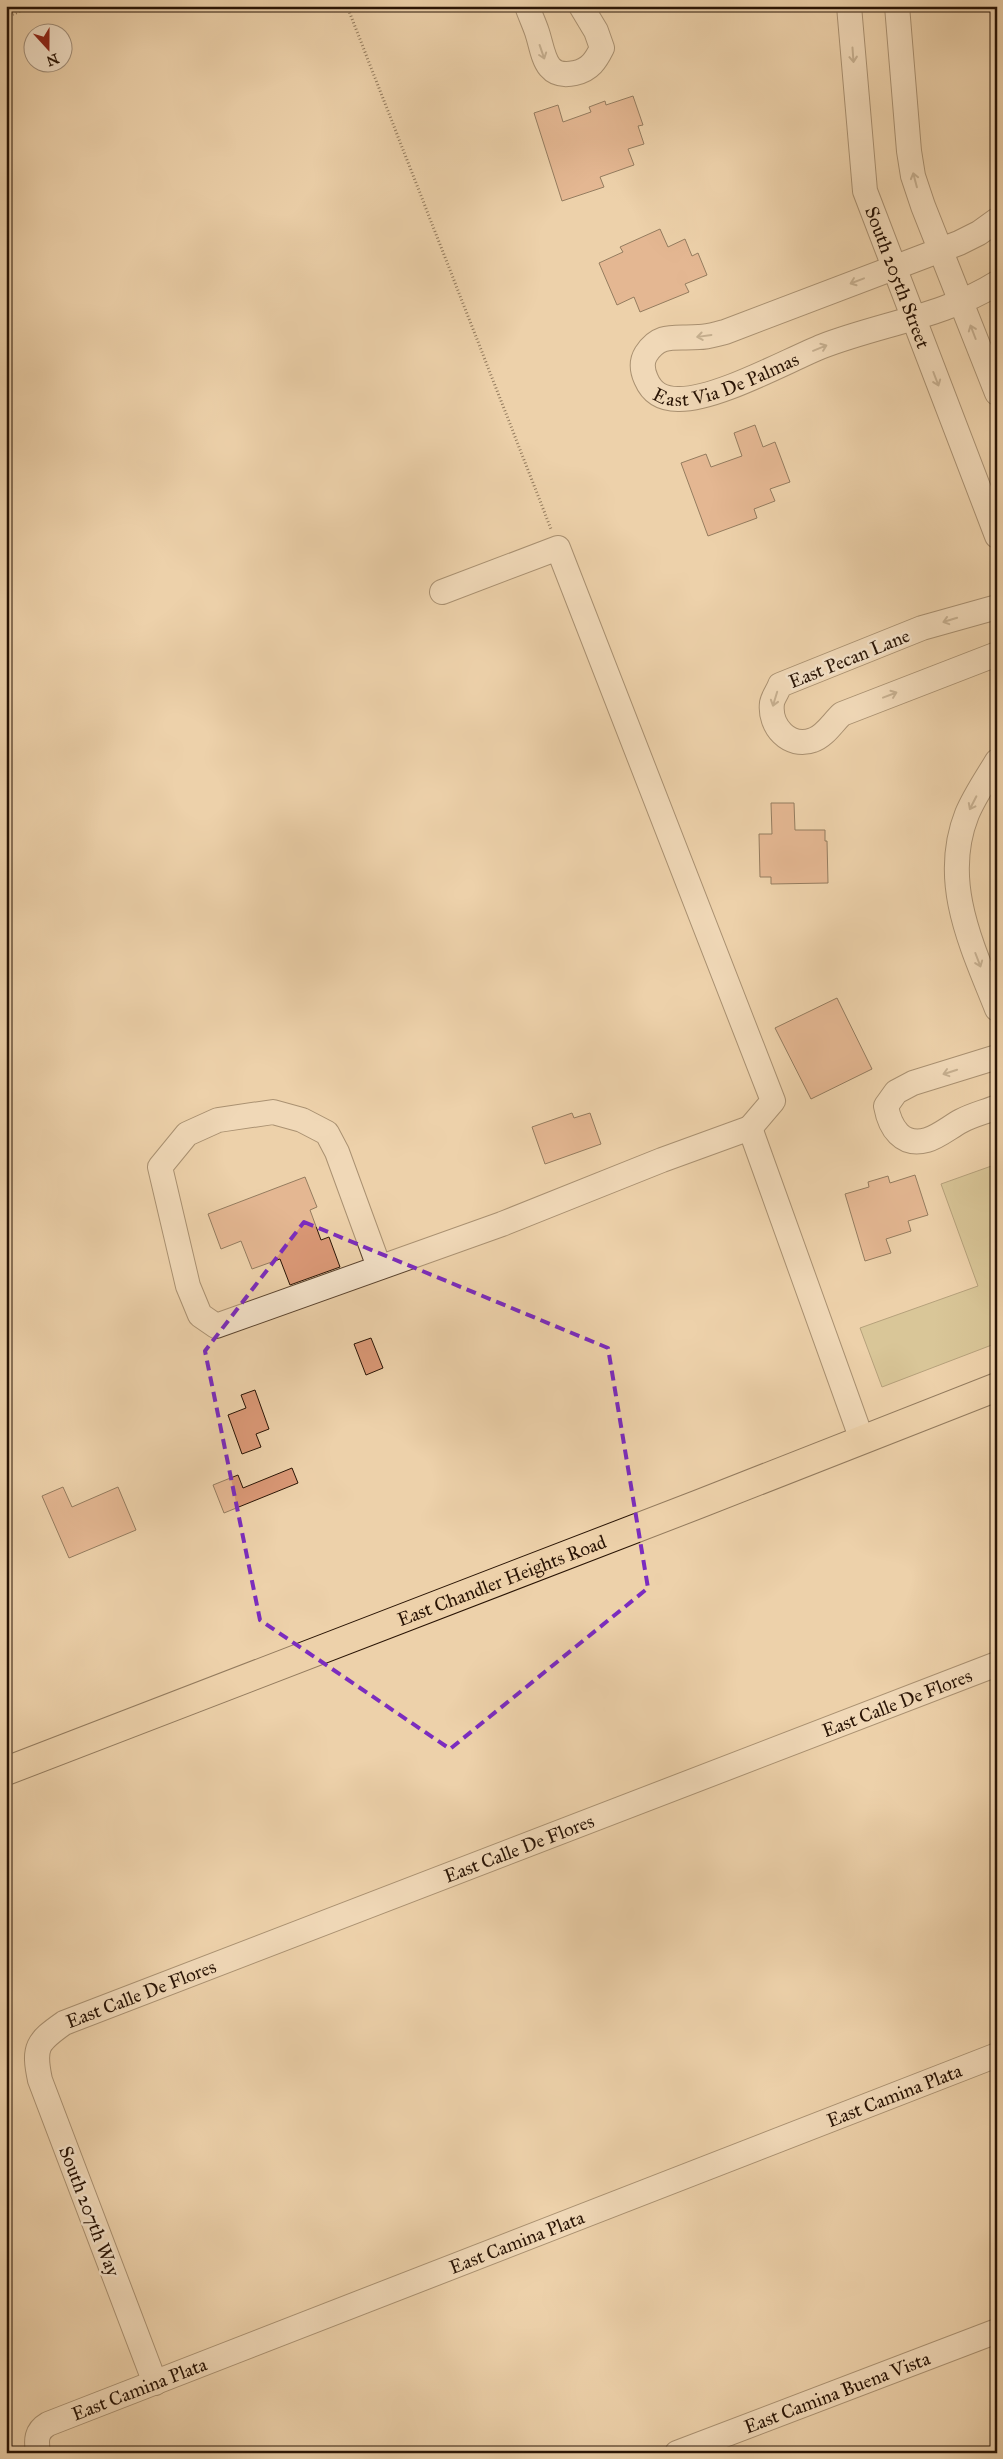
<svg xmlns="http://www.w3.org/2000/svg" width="1003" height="2459" viewBox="0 0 1003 2459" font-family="'IM FELL Great Primer',serif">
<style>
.green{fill:#c0b983;stroke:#746644}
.building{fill:#da9876;stroke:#291405}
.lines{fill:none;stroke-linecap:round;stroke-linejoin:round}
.minor-casing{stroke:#5a432e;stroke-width:26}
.major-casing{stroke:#291405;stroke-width:30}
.path{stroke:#291405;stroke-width:3;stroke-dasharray:1 2.5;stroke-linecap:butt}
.minor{stroke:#f3e1c8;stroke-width:24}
.major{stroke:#edd1aa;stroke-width:28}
.oneway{stroke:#988570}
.marked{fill:none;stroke:#7b2cbf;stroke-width:4;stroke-dasharray:10 6;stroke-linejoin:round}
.labels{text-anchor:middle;stroke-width:5;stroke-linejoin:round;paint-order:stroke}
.street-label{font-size:19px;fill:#291405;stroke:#f3e1c8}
</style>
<rect width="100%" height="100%" fill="#edd1aa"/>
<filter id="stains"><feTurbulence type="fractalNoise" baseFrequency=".004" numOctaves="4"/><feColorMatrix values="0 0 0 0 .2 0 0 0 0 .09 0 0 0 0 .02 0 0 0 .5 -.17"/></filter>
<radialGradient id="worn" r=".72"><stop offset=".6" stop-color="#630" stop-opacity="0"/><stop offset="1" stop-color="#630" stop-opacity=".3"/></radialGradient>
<path class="green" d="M 997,1164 L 997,1343 L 882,1387 L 860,1328 L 978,1286 L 941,1184 Z"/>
<path class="building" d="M 633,96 L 643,125 L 638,126 L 644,144 L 628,149 L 634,165 L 600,177 L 604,187 L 562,201 L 534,113 L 558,105 L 563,122 L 591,112 L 589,107 L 605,101 L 606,105 Z
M 660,229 L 668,247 L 685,239 L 692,256 L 698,253 L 707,275 L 685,284 L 689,292 L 640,312 L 634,297 L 617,305 L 599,263 L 623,252 L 620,247 Z
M 755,425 L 763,447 L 775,442 L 790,482 L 770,489 L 775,501 L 754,509 L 757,518 L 708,536 L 681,463 L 706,454 L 711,467 L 742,456 L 734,433 Z
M 771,803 L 794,803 L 795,830 L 825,830 L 825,841 L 827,841 L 828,883 L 771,884 L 771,877 L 760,877 L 759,834 L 772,834 Z
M 837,998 L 872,1069 L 811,1099 L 775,1028 Z
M 572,1113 L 574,1118 L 590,1113 L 601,1144 L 545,1164 L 532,1127 Z
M 915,1175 L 928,1215 L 908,1221 L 911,1231 L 886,1239 L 891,1253 L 865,1261 L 845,1194 L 869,1187 L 868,1182 L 888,1176 L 890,1183 Z
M 305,1177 L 317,1207 L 310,1210 L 321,1240 L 329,1237 L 340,1267 L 290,1285 L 280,1259 L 252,1269 L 241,1241 L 221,1249 L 208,1214 Z
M 371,1338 L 383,1368 L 366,1375 L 354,1344 Z
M 255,1390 L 269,1429 L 256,1434 L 261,1447 L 242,1454 L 228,1415 L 246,1408 L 241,1395 Z
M 292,1468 L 298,1483 L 224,1513 L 213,1485 L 238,1475 L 243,1488 Z
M 63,1487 L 72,1507 L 118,1487 L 136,1530 L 69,1558 L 42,1496 Z"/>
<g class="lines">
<g class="minor-casing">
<g id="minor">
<path d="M 527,6 C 530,15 534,23 537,32 C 544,53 544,80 575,73 C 590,70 596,60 602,48 L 596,31 L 581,6"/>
<path id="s1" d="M 849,6 L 865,191 L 997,536"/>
<path d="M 897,6 L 909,151 L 913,176 L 923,206 L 997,393"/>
<path id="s2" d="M 997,220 L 979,233 L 959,243 L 725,332 C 716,334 708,337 699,337 C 676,339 660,332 646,354 C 641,362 642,370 646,379 C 652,393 662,399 678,399 C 716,400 786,361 823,346 C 880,324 945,316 997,283"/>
<path d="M 442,592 L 558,548 L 773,1101 L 750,1128"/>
<path d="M 997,607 L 922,628 L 780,685 C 778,691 773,697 772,703 C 769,726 789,749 813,740 C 825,736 833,722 842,714 L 997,654"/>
<path d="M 997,761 C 987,778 975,795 967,814 C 940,882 972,946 997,1009"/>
<path d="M 997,1057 L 913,1083 L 896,1092 L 886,1106 C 890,1128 902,1147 927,1140 C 938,1137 950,1127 961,1121 C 972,1115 985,1112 997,1107"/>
<path d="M 379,1267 L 337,1152 L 327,1133 L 302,1120 L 273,1112 L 218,1120 L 187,1134 L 160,1167 L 188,1286 L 200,1315 L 216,1326 L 502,1224 L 662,1160 L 750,1128 L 862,1440"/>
<path id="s3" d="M 155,2383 L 40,2080 C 33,2047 37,2042 64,2023 L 997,1664"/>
<path id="s4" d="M 38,2453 C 36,2440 36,2431 48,2424 L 997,2055"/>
<path id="s5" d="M 677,2453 L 997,2331"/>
</g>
</g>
<g class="major-casing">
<g id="major">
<path id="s6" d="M 6,1771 L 699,1504 L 997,1387"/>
</g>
</g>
<path class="path" d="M 347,6 L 551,529
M 6,17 L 33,6"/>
<use href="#minor" class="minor"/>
<use href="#major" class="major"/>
</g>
<defs><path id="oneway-shaft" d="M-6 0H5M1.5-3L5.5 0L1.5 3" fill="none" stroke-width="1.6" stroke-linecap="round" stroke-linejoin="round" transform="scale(1.25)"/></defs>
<g class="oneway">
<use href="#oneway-shaft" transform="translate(542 52) rotate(71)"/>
<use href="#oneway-shaft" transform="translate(853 55) rotate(86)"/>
<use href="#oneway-shaft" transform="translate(915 180) rotate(-105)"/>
<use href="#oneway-shaft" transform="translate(857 281) rotate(159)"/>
<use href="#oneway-shaft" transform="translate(973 332) rotate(-111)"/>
<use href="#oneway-shaft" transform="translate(704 336) rotate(172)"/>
<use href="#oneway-shaft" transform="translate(820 348) rotate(-22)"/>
<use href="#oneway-shaft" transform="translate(936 379) rotate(69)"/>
<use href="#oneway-shaft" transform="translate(950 620) rotate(163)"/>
<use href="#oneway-shaft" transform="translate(890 695) rotate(-21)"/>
<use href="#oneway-shaft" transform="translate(775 699) rotate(107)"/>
<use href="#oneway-shaft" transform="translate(973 803) rotate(117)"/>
<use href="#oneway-shaft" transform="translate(978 960) rotate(69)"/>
<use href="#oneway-shaft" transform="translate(950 1072) rotate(162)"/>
</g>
<path d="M0 0H1003V2459H0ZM 304,1222 L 608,1348 L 648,1588 L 450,1749 L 260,1620 L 205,1351 Z" fill="#edd1aa" fill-opacity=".55" fill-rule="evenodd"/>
<path class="marked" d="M 304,1222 L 608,1348 L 648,1588 L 450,1749 L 260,1620 L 205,1351 Z"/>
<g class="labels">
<g class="street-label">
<text dy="7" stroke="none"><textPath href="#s1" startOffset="278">South 205th Street</textPath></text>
<text dy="7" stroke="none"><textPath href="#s2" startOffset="498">East Via De Palmas</textPath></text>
<text transform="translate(849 658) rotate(-22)" y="7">East Pecan Lane</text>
<text dy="7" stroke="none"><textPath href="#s6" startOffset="531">East Chandler Heights Road</textPath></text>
<text dy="7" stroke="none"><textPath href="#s3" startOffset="1285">East Calle De Flores</textPath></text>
<text dy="7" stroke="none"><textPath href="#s3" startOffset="880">East Calle De Flores</textPath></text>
<text dy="7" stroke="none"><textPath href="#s3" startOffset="475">East Calle De Flores</textPath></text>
<text dy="7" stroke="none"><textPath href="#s4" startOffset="941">East Camina Plata</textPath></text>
<text transform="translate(90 2211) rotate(69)" y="7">South 207th Way</text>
<text dy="7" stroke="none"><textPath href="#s4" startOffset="536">East Camina Plata</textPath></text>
<text dy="7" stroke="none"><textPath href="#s4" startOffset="131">East Camina Plata</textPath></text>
<text dy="7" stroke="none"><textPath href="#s5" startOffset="171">East Camina Buena Vista</textPath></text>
</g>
</g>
<rect width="1003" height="2459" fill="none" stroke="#edd1aa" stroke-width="25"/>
<rect x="8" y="8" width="988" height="2444" fill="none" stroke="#291405" stroke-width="2.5"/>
<rect x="12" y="12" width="978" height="2434" fill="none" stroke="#291405"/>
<g transform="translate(48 48) rotate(159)"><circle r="24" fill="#f3e1c8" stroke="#a28f7a"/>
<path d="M0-4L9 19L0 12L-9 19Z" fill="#8f2418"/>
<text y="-8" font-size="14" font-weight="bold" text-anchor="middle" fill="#291405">N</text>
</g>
<rect width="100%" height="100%" filter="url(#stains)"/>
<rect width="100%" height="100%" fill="url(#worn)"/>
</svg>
